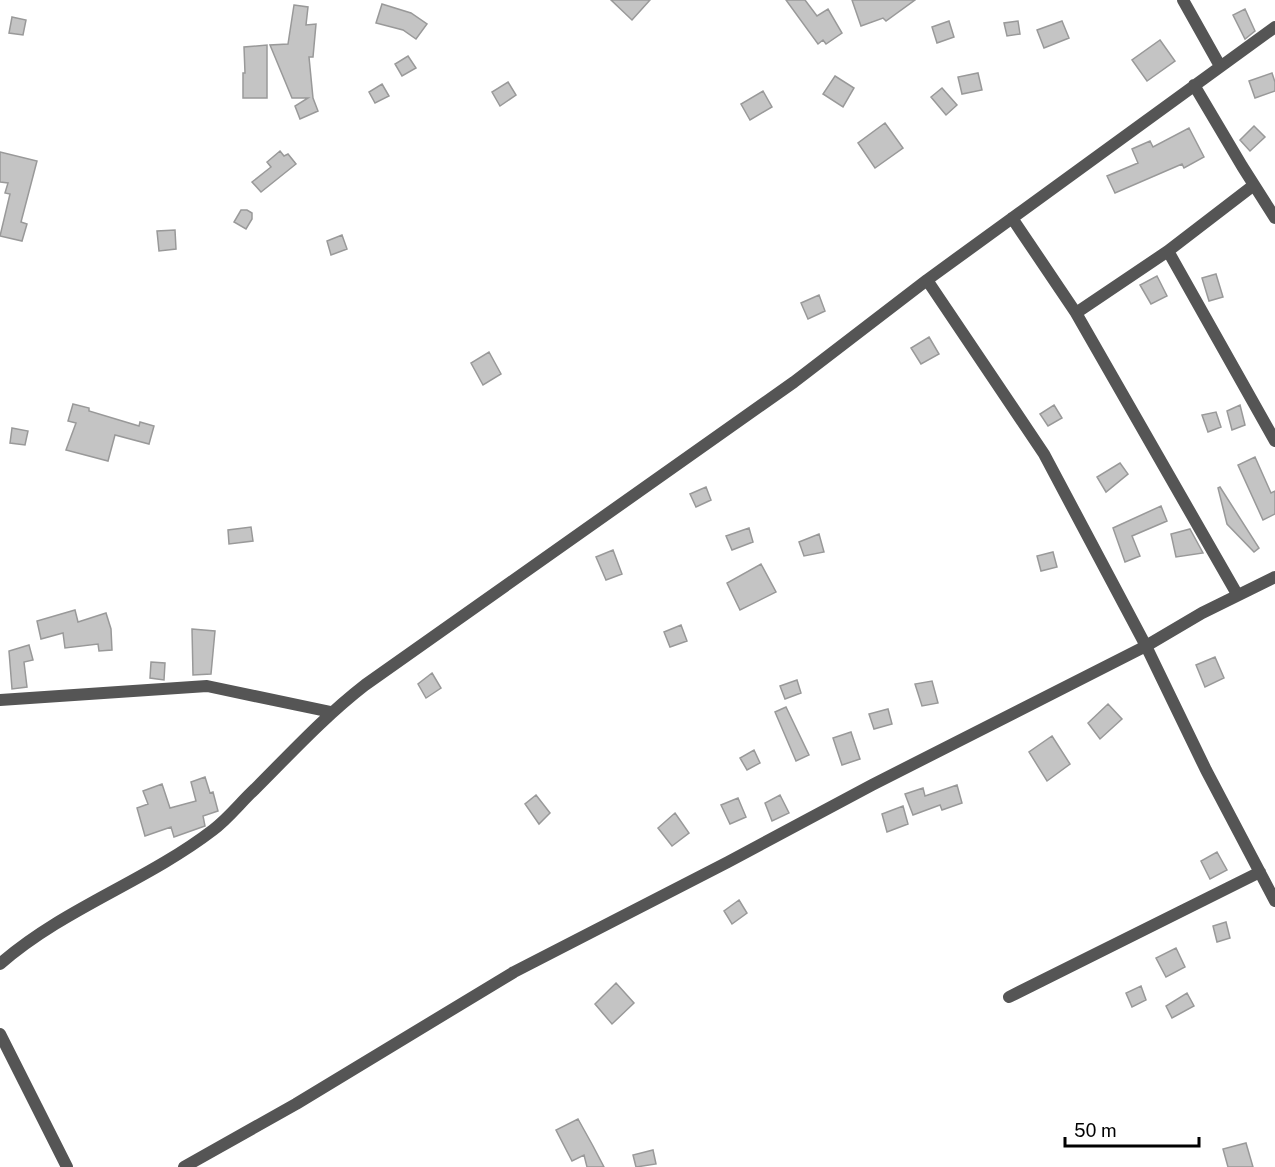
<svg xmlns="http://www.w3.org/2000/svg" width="1275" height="1167" viewBox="0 0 1275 1167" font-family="'Public Sans',sans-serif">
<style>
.building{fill:#c4c4c4;stroke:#999;stroke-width:1.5}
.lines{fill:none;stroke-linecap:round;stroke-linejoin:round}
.street{stroke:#555;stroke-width:12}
</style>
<rect width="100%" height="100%" fill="#fff"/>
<path class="building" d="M 611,0 L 650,0 L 632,20 Z
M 786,0 L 805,0 L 817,16 L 828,9 L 842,33 L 826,44 L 823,40 L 818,44 Z
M 852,0 L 915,0 L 886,21 L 883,18 L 861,26 Z
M 382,4 L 411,13 L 427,24 L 416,39 L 403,30 L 376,23 Z
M 294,5 L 308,7 L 306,25 L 316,24 L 313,57 L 309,57 L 313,98 L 318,111 L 300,119 L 295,106 L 308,98 L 292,98 L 270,45 L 288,44 Z
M 1245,9 L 1255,31 L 1245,39 L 1233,15 Z
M 12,17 L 26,20 L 23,35 L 9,33 Z
M 949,21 L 954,37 L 937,43 L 932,27 Z
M 1018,21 L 1020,34 L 1007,36 L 1004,23 Z
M 1062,21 L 1069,38 L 1044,48 L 1037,30 Z
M 1160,40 L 1175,61 L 1147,81 L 1132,60 Z
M 267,45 L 267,98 L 243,98 L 243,73 L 245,73 L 244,47 Z
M 408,56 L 416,68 L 402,76 L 395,64 Z
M 978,73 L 982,90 L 962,94 L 958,77 Z
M 1272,73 L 1275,82 L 1275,91 L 1255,98 L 1249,81 Z
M 835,76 L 854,88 L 843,107 L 823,94 Z
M 508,82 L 516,95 L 500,106 L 492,92 Z
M 382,84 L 389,96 L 375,103 L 369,92 Z
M 942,88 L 957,105 L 946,115 L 931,97 Z
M 763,91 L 772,107 L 750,120 L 741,104 Z
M 885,123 L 903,148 L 875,168 L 858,143 Z
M 1254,126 L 1265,137 L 1250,151 L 1240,140 Z
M 1189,128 L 1204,157 L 1184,168 L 1182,164 L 1115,193 L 1107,176 L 1138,163 L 1132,149 L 1150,141 L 1153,147 Z
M 280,151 L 284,156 L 288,154 L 296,164 L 261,192 L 252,182 L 271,167 L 267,162 Z
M 0,152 L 37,161 L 21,222 L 27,224 L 22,241 L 0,236 L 10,194 L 5,193 L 8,183 L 0,182 Z
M 241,210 L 247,210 L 252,213 L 252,219 L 246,229 L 234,222 Z
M 175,230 L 176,249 L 159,251 L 157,231 Z
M 342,235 L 347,249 L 331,255 L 327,241 Z
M 1216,274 L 1223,297 L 1209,301 L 1202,278 Z
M 1157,276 L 1167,296 L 1151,304 L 1140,285 Z
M 819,295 L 825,311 L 808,319 L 801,303 Z
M 929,337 L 939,354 L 921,364 L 911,348 Z
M 489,352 L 501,374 L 483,385 L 471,363 Z
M 73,404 L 89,408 L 89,411 L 139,426 L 140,422 L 154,426 L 149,444 L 115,435 L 108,461 L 66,450 L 76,423 L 68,421 Z
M 1054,405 L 1062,418 L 1048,426 L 1040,414 Z
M 1240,405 L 1245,425 L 1232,430 L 1227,411 Z
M 1216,412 L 1221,427 L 1208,432 L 1202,415 Z
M 12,428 L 28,431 L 25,445 L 10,443 Z
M 1255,457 L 1271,493 L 1275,491 L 1275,514 L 1263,520 L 1238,465 Z
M 1120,463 L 1128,474 L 1106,492 L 1097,477 Z
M 706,487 L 711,500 L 696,507 L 690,494 Z
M 1220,487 L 1259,548 L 1254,552 L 1227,524 L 1218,488 Z
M 1161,506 L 1167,521 L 1132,536 L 1140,556 L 1125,562 L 1113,528 Z
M 251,527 L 253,541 L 229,544 L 228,530 Z
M 749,528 L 753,542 L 732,550 L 726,536 Z
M 1190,529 L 1203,553 L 1176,557 L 1171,534 Z
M 819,534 L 824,552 L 804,556 L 799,542 Z
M 613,550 L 622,574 L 606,580 L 596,557 Z
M 1053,552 L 1057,567 L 1041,571 L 1037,556 Z
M 761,564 L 776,592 L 740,610 L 727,583 Z
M 75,610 L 78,622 L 106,613 L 111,629 L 112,650 L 99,651 L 98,644 L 65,648 L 63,633 L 41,639 L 37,621 Z
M 681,625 L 687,641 L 670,647 L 664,632 Z
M 192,629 L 215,631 L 211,674 L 193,675 Z
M 29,645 L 33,660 L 24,662 L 27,687 L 12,689 L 9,651 Z
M 1215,657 L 1224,678 L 1205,687 L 1196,665 Z
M 151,662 L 165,663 L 164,680 L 150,678 Z
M 432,673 L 441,688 L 426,698 L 418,684 Z
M 797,680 L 801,693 L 785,699 L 780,686 Z
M 932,681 L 938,703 L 922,706 L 915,684 Z
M 1108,704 L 1122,719 L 1100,739 L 1088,723 Z
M 786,707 L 809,755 L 796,761 L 775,712 Z
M 888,709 L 892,724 L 874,729 L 869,714 Z
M 851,732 L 860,759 L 842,765 L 833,738 Z
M 1052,736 L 1070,764 L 1047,781 L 1029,752 Z
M 754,750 L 760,763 L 747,770 L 740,758 Z
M 205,777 L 210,793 L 213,792 L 218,811 L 203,816 L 205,826 L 174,837 L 171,827 L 145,836 L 137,808 L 148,804 L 143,791 L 162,784 L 170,808 L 196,801 L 191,782 Z
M 957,785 L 962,803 L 942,810 L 940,805 L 913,815 L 905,794 L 923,788 L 925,796 Z
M 536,795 L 550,813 L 539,824 L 525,804 Z
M 780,795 L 789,813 L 772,821 L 765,803 Z
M 738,798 L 746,817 L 730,824 L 721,805 Z
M 903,806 L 908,824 L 887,832 L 882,814 Z
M 675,813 L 689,833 L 672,846 L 658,828 Z
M 1217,852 L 1227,870 L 1210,879 L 1201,861 Z
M 739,900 L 747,913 L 732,924 L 724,911 Z
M 1226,922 L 1230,938 L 1217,942 L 1213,926 Z
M 1176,948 L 1185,967 L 1166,977 L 1156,958 Z
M 616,983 L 634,1003 L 612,1024 L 595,1004 Z
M 1141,986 L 1146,1000 L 1132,1007 L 1126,993 Z
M 1187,993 L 1194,1006 L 1172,1018 L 1166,1006 Z
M 578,1119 L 593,1146 L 604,1167 L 587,1167 L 584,1155 L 572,1161 L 556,1130 Z
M 1246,1143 L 1253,1167 L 1228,1167 L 1223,1149 Z
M 653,1150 L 656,1164 L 636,1167 L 633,1155 Z"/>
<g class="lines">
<path class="street" d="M 1183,0 L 1220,66
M 1194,85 L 1242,166 L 1275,218
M 1254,185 L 1168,251 L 1275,441
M 1012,218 L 1076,313 L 1168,251
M 927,280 L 1044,454 L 1146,646 L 1206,770 L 1275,901
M 1076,313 L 1237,594
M 0,700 L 207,686 L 331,712
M 0,964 C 64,908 145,882 213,830 C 228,819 241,802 255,789 C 291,753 325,716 365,685 L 794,382 L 927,280 L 1275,27
M 1009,997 L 1260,872
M 0,1034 L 67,1167
M 184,1167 L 296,1104 L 514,972 L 728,862 L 872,785 L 1146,646 L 1202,613 L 1275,577"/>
</g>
<path d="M1065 1137v9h134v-9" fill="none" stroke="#000000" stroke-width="3"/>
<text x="1074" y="1137" font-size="18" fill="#000000" stroke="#ffffff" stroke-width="4.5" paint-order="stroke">50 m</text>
</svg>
